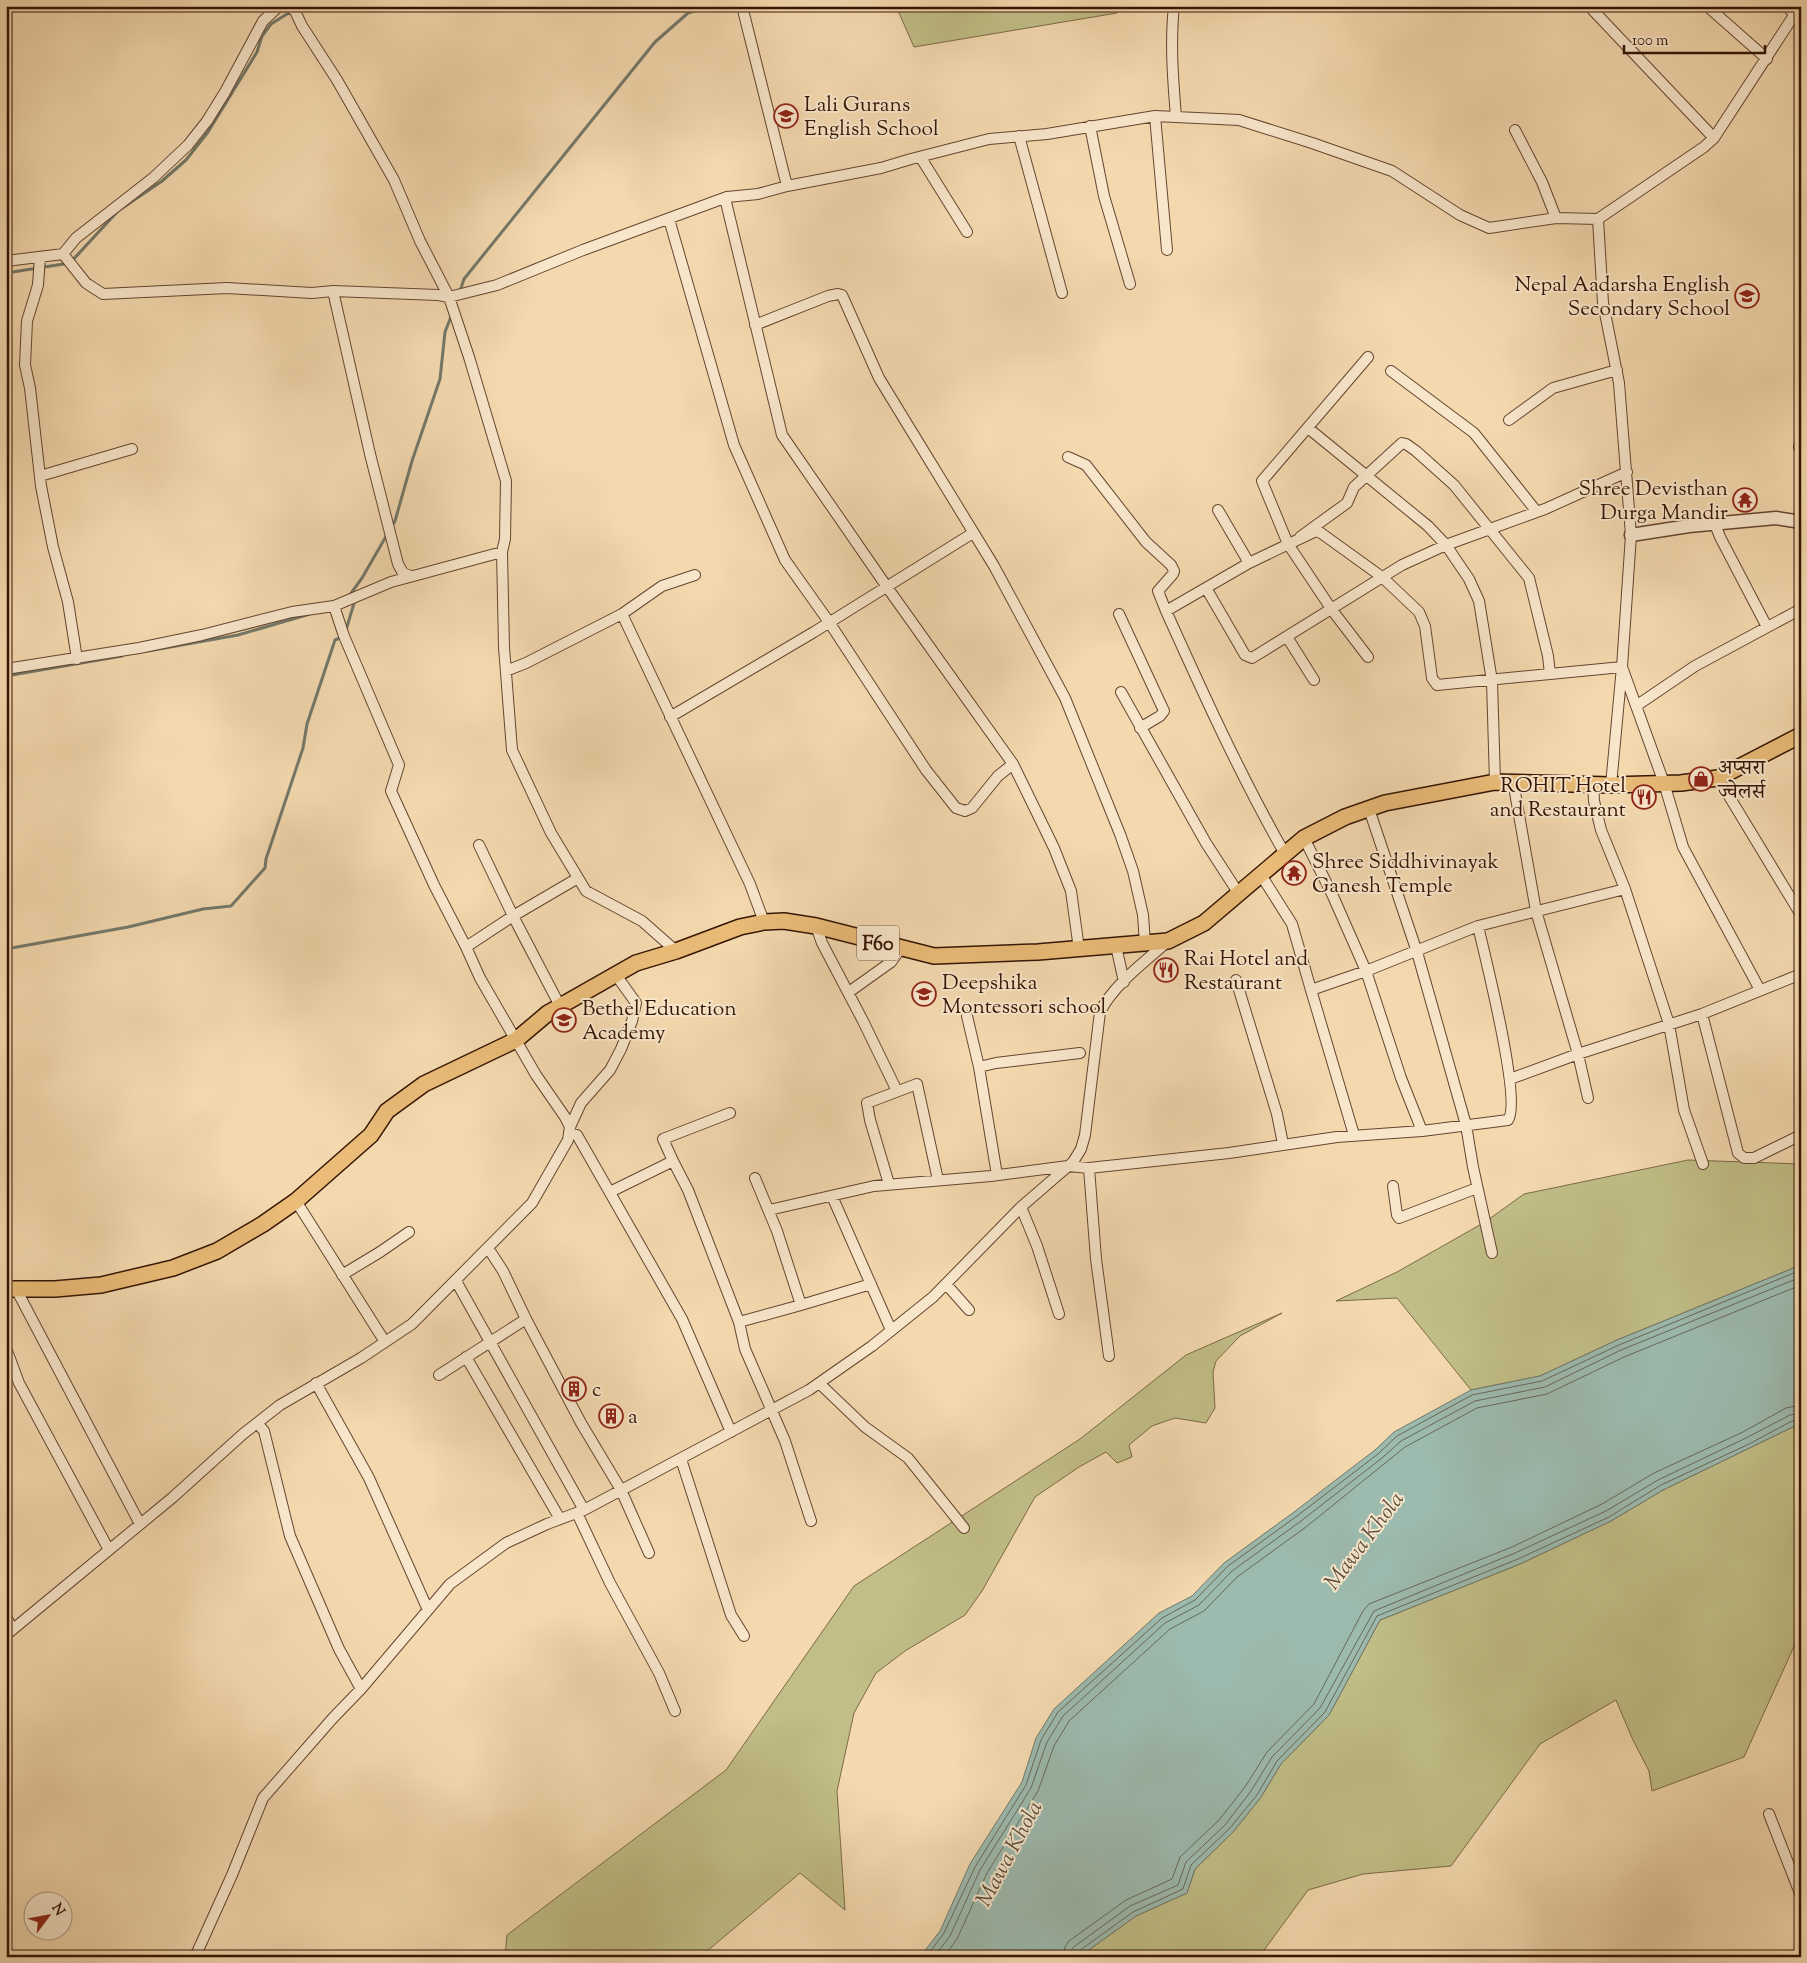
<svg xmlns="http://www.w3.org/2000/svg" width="1807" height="1963" viewBox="0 0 1807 1963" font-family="'Sorts Mill Goudy','Noto Serif Devanagari',serif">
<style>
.green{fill:#c1be87;stroke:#7b6946}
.water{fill:#9cbaae;stroke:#73786a}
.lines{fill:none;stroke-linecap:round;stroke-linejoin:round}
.shore{stroke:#686759;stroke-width:1}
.stream{stroke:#73786a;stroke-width:3}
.minor-casing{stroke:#65452f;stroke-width:12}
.tertiary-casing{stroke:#65452f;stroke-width:15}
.primary-casing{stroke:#351404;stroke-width:18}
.minor{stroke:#f8e6cb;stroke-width:10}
.tertiary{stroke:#f8e6cb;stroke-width:12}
.primary{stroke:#eabc78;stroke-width:15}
.labels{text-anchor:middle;stroke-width:4;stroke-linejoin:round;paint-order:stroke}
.shield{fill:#f8e6cb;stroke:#705340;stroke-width:1}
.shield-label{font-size:20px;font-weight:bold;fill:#351404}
.poi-label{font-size:21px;fill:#351404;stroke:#f8e6cb;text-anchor:start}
.water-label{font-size:22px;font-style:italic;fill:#594e40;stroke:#f8e6cb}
</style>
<rect width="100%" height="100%" fill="#f4d9af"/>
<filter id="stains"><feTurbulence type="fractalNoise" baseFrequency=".004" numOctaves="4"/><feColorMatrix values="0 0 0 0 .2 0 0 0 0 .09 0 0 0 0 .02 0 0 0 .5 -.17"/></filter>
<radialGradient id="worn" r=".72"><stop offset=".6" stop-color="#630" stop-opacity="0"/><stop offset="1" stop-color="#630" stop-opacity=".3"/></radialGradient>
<path class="green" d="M 896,6 L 1114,6 L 1117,13 L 914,47 Z
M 1688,1160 L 1801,1164 L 1801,1265 L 1617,1340 L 1540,1376 L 1471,1390 L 1397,1298 L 1336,1301 L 1397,1272 L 1485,1222 L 1524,1194 Z
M 1282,1313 L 1240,1336 L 1216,1361 L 1213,1372 L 1215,1408 L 1206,1423 L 1175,1418 L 1152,1426 L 1129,1445 L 1132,1457 L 1117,1463 L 1106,1452 L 1079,1467 L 1035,1497 L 982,1591 L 965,1615 L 905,1651 L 876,1673 L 854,1713 L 837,1791 L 845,1910 L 800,1873 L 700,1957 L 505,1957 L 507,1935 L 726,1770 L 854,1586 L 1080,1439 L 1186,1355 Z
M 1801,1423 L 1801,1631 L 1744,1757 L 1652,1791 L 1649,1771 L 1632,1738 L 1616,1700 L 1540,1744 L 1451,1866 L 1363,1874 L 1308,1890 L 1259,1957 L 1079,1957 L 1136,1916 L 1187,1893 L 1195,1869 L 1233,1832 L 1261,1797 L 1281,1764 L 1329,1715 L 1380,1620 L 1520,1564 L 1611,1521 L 1663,1490 Z"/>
<path class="water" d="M 1801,1265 L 1801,1423 L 1663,1490 L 1611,1521 L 1520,1564 L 1380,1620 L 1329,1715 L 1281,1764 L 1261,1797 L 1233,1832 L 1195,1869 L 1187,1893 L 1136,1916 L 1079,1957 L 920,1957 L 940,1931 L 970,1864 L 1022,1782 L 1036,1738 L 1054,1709 L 1159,1613 L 1192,1596 L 1224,1563 L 1294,1512 L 1375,1450 L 1394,1432 L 1471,1390 L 1540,1376 L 1617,1340 Z"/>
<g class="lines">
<path class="shore" d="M 926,1957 L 944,1933 L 975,1867 L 1026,1785 L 1041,1740 L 1058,1712 L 1162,1618 L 1195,1600 L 1228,1566 L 1297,1516 L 1378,1454 L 1397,1436 L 1472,1395 L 1542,1381 L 1619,1345 L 1801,1270
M 934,1957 L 950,1936 L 980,1870 L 1031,1788 L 1047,1742 L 1063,1716 L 1165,1623 L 1199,1605 L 1232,1571 L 1301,1521 L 1382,1458 L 1401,1441 L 1475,1401 L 1545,1387 L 1621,1350 L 1801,1277
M 944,1957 L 957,1939 L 987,1873 L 1038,1791 L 1054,1746 L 1069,1721 L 1170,1629 L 1204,1611 L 1237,1577 L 1306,1527 L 1405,1447 L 1477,1408 L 1547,1394 L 1624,1357 L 1801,1285
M 1063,1957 L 1065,1947 L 1069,1941 L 1126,1900 L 1172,1879 L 1180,1857 L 1219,1820 L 1245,1787 L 1267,1752 L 1314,1704 L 1363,1611 L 1369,1604 L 1512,1547 L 1602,1504 L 1654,1473 L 1743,1432 L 1786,1408 L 1801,1405
M 1070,1957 L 1071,1950 L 1075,1946 L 1130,1906 L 1178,1885 L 1186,1862 L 1225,1825 L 1251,1791 L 1272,1757 L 1320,1708 L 1374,1611 L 1515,1553 L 1606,1511 L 1658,1480 L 1746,1438 L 1790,1415 L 1801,1413
M 1077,1957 L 1079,1951 L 1133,1912 L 1183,1889 L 1191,1865 L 1229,1829 L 1257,1795 L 1277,1761 L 1325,1712 L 1377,1616 L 1518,1559 L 1609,1517 L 1661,1485 L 1749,1444 L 1792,1421 L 1801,1419"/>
<path class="stream" d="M 6,273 L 70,263 L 118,211 L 162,181 L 186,160 L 208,132 L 257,52 L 262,36 L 271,24 L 287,14 L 310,6
M 460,291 L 464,279 L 655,42 L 688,13 L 710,6
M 391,528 L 395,521 L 412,461 L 440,379 L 445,332 L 452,314
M 349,596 L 362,578 L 388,533
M 346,630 L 355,600
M 148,651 L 238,635 L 310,614
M 6,676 L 122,656
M 6,949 L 128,927 L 203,909 L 231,906 L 265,868 L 266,859 L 303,748 L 307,724 L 335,640 L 342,637"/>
<g class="minor-casing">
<path id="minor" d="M 742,6 L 787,186
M 1174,6 C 1170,43 1173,80 1176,117
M 1589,6 L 1714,138
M 1707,6 L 1767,59
M 1786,6 L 1795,14
M 291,8 L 295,11 L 302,26 L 337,80 L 394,180 L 420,241 L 449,297 L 469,357 L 506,481 L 505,539 L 502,552 L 504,647 L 512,750 L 551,833 L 586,891 L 642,921 L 676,951
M 1155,116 L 1167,250
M 1090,126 L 1104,196 L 1130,284
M 1515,130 L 1542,182 L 1556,218
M 1019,136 L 1062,293
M 921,158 L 967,232
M 725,198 L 782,435 L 887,587 L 1013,764 L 1054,848 L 1071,891 L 1079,949
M 669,219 L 734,445 L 785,560 L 829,622 L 926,770 L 956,808 L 965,811 L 972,808 L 998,776 L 1013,764
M 63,254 L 86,283 L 103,294 L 227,288 L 312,293 L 333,291 L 438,295 L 449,297 L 497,285 L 583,250 L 727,197 L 758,194 L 787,186 L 881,168 L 911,159 L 989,139 L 1047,134 L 1155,116 L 1239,120 L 1312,143 L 1392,171 L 1460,215 L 1489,228 L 1556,218 L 1598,219
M 40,257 L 38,285 L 27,321 L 25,365 L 30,388 L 41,486 L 53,547 L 68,602 L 77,659
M 6,261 L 63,254 L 76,238 L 153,178 L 188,145 L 207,121 L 225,92 L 263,21 L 279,6
M 333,291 L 370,454 L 398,564 L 403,573 L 411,576
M 755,325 L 828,296 L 838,294 L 842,295 L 879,378 L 994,566 L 1065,698 L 1120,834 L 1133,871 L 1143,915 L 1145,944
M 1368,357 L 1262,481 L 1288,544 L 1332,610 L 1368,657
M 1391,371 L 1474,433 L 1537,512
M 1509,420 L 1553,388 L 1617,370
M 1308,428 L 1428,526 L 1446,545 L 1469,579 L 1479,601 L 1492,681 L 1495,782
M 1799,447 L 1801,446
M 1068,457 L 1086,465 L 1146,542 L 1171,565 L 1174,571 L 1173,574 L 1158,591 L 1166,611
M 40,476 L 132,449
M 1218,510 L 1249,563
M 1715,524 L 1720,537 L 1767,627
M 1300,537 L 1347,503 L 1354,487 L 1402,443 L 1406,444 L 1416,451 L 1454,485 L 1529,578 L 1548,656 L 1550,674 L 1622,667 L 1664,783 L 1683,847 L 1760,990
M 1206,588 L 1245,655 L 1252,658 L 1402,565 L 1446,545 L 1545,509 L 1627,472
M 622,614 L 750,884 L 764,922
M 1119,614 L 1164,711 L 1160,716 L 1140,728
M 1287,637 L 1314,680
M 6,669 L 139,648 L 202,635 L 292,612 L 334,606 L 391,582 L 502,552
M 506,671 L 526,663 L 622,614 L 662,586 L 695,575
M 1121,692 L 1206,843 L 1239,894
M 1636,706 L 1695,666 L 1801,609
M 670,717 L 814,632 L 973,533
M 1718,778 L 1801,915
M 1513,781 L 1536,911 L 1578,1054 L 1588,1098
M 1593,783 L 1594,801 L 1601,830 L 1625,889 L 1669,1024 L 1684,1110 L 1703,1164
M 1611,785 L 1622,667 L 1631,535 L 1619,383 L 1603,303 L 1598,219 L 1704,147 L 1714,138 L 1800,6
M 1369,809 L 1417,952 L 1466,1125 L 1473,1167 L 1492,1253
M 1304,838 L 1332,894 L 1366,971 L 1478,926 L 1625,889
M 479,845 L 513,916 L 560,1006
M 1285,854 C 1240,775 1203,693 1166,611 L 1249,563 L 1316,531 L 1321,533 L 1382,577 L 1419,612 L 1425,626 L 1432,678 L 1437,685 L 1550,674
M 1261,875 L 1292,924 L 1311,990
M 816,926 L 822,943 L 863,1021 L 897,1091
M 1116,946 L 1124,982
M 466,947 L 513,916 L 578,878
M 1236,980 L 1277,1114 L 1283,1144
M 849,992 L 891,962 L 901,948
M 1702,1014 L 1738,1153 L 1744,1158 L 1754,1158 L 1801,1135
M 967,1016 L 979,1067
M 1510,1079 L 1578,1054 L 1702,1014 L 1801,974
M 570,1127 L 581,1103 L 610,1070 L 621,1049 L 632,1021 L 636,1003 L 616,975
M 569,1133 L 577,1135 L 682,1319 L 731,1432
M 1354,1135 L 1311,990 L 1366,971 L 1401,1078 L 1422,1131
M 673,1161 L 663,1139 L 730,1113
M 1089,1168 L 1229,1153 L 1337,1137 L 1422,1131 L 1508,1120 C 1522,1102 1485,956 1478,926
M 997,1175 L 979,1067 L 996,1063 L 1080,1053
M 889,1184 L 870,1120 L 867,1103 L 917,1084 L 938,1180
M 1393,1186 L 1397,1215 L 1399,1218 L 1477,1188
M 610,1192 L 673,1161 L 688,1190 L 739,1322 L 801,1305 L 777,1231 L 755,1178
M 832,1196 L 891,1330
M 296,1201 L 385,1342
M 1021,1207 L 1037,1246 L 1059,1314
M 769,1210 L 874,1186 L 991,1176 L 1068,1166 L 1089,1168 L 1096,1259 L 1109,1356
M 488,1248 L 503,1271 L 526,1319 L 581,1423 L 621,1490 L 649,1553
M 342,1275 L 380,1252 L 409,1232
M 456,1281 L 584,1510
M 946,1284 L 969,1310
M 16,1289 L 140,1524
M 801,1305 L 871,1284
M 739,1322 L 745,1349 L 785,1441 L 811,1521
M 6,1348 L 19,1383 L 109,1550
M 466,1357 L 560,1519
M 439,1375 L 526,1319
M 316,1383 L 369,1478 L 428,1610
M 819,1383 L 865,1427 L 908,1458 L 964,1528
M 257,1423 L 264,1431 L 290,1536 L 339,1649 L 361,1689
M 681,1459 L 731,1615 L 744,1636
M 577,1513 L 610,1583 L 659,1673 L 675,1711
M 6,1616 L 12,1629
M 6,1635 L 172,1498 L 243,1434 L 280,1405 L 361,1358 L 412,1324 L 532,1203 L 568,1140 L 570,1127 L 565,1117 L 536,1075 L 480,978 L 466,947 L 434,885 L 391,791 L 399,765 L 344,636 L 334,606
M 1769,1814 L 1801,1896
M 195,1957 L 232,1875 L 263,1798 L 333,1718 L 361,1689 L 450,1584 L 506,1543 L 547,1524 L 584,1510 L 809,1390 L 872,1346 L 933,1297 L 1021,1207 L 1073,1162 L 1081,1149 L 1085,1135 L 1100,1012 C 1114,984 1145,962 1168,941"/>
</g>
<g class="tertiary-casing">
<path id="tertiary" d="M 1631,535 L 1689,526 L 1776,518 L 1801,522"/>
</g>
<g class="primary-casing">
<path id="primary" d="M 6,1289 L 55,1289 L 101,1285 L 173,1268 L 217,1251 L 263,1224 L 296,1201 L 371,1135 L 387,1111 L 424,1084 L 516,1040 L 548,1013 L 636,963 L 676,951 L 740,927 L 764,922 L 784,921 L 816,926 L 934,956 L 1038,952 L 1168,941 L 1204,923 L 1304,838 L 1345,817 L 1385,803 L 1495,782 L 1611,785 L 1681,783 L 1718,778 L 1801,735"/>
</g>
<use href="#minor" class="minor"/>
<use href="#tertiary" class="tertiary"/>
<use href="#primary" class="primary"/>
</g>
<defs>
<g id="school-ring" transform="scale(1.25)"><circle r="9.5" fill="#f8e6cb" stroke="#8f2418" stroke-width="1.5"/><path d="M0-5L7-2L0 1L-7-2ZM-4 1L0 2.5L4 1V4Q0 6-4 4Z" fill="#8f2418"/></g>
<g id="temple-ring" transform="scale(1.25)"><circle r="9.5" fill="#f8e6cb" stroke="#8f2418" stroke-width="1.5"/><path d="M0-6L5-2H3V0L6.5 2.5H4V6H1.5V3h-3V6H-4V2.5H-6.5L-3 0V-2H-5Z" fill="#8f2418"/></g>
<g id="shop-ring" transform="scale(1.25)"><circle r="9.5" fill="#f8e6cb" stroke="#8f2418" stroke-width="1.5"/><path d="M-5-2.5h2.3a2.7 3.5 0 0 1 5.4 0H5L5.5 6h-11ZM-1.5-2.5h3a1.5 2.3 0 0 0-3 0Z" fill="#8f2418"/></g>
<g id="restaurant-ring" transform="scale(1.25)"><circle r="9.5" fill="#f8e6cb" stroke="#8f2418" stroke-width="1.5"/><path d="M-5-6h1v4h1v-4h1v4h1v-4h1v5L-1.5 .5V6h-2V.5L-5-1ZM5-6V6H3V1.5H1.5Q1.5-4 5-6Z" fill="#8f2418"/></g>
<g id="building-ring" transform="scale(1.25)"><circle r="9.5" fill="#f8e6cb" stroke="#8f2418" stroke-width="1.5"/><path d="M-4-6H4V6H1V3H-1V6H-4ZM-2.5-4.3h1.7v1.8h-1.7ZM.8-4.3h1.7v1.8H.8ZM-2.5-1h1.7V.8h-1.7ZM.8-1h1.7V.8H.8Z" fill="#8f2418"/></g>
</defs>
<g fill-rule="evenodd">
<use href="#school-ring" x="786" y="116"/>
<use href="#school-ring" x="1747" y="296"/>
<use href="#temple-ring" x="1745" y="500"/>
<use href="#shop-ring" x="1701" y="779"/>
<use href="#restaurant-ring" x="1644" y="797"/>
<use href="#temple-ring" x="1294" y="873"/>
<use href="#restaurant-ring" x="1166" y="970"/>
<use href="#school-ring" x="924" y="994"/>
<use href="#school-ring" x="564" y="1020"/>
<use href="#building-ring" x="574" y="1389"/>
<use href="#building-ring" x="611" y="1416"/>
</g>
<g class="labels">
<rect class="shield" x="857" y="925.5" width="42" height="35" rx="4"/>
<g class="shield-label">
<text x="878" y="950">F60</text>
</g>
<g class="poi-label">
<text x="804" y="111">Lali Gurans<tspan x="804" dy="24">English School</tspan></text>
<text x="1730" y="291" text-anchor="end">Nepal Aadarsha English<tspan x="1730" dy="24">Secondary School</tspan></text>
<text x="1728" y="495" text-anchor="end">Shree Devisthan<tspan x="1728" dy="24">Durga Mandir</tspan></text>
<text x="1718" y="774">अप्सरा<tspan x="1718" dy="24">ज्वेलर्स</tspan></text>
<text x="1626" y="792" text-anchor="end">ROHIT Hotel<tspan x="1626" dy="24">and Restaurant</tspan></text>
<text x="1312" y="868">Shree Siddhivinayak<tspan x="1312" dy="24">Ganesh Temple</tspan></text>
<text x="1184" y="965">Rai Hotel and<tspan x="1184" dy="24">Restaurant</tspan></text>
<text x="942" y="989">Deepshika<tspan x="942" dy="24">Montessori school</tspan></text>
<text x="582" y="1015">Bethel Education<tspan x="582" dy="24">Academy</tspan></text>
<text x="592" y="1396">c</text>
<text x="628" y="1423">a</text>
</g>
<g class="water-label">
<text transform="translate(1363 1540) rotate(-53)" y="8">Mawa Khola</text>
<text transform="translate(1008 1853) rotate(-62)" y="8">Mawa Khola</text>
</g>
</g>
<rect width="1807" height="1963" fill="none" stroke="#f4d9af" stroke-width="25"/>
<rect x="8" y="8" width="1792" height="1948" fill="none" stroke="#351404" stroke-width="2.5"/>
<rect x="12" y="12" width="1782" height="1938" fill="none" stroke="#351404"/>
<g transform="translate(48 1916) rotate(58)"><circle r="24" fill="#f8e6cb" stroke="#aa927b"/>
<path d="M0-4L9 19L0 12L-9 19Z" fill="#8f2418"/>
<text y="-8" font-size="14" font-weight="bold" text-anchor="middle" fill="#351404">N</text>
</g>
<path d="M1624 45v8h141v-8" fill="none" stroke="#351404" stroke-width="2.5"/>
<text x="1632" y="45" font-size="15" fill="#351404" stroke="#f8e6cb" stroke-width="4" paint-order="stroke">100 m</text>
<rect width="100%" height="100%" filter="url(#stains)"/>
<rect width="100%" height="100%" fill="url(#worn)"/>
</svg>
